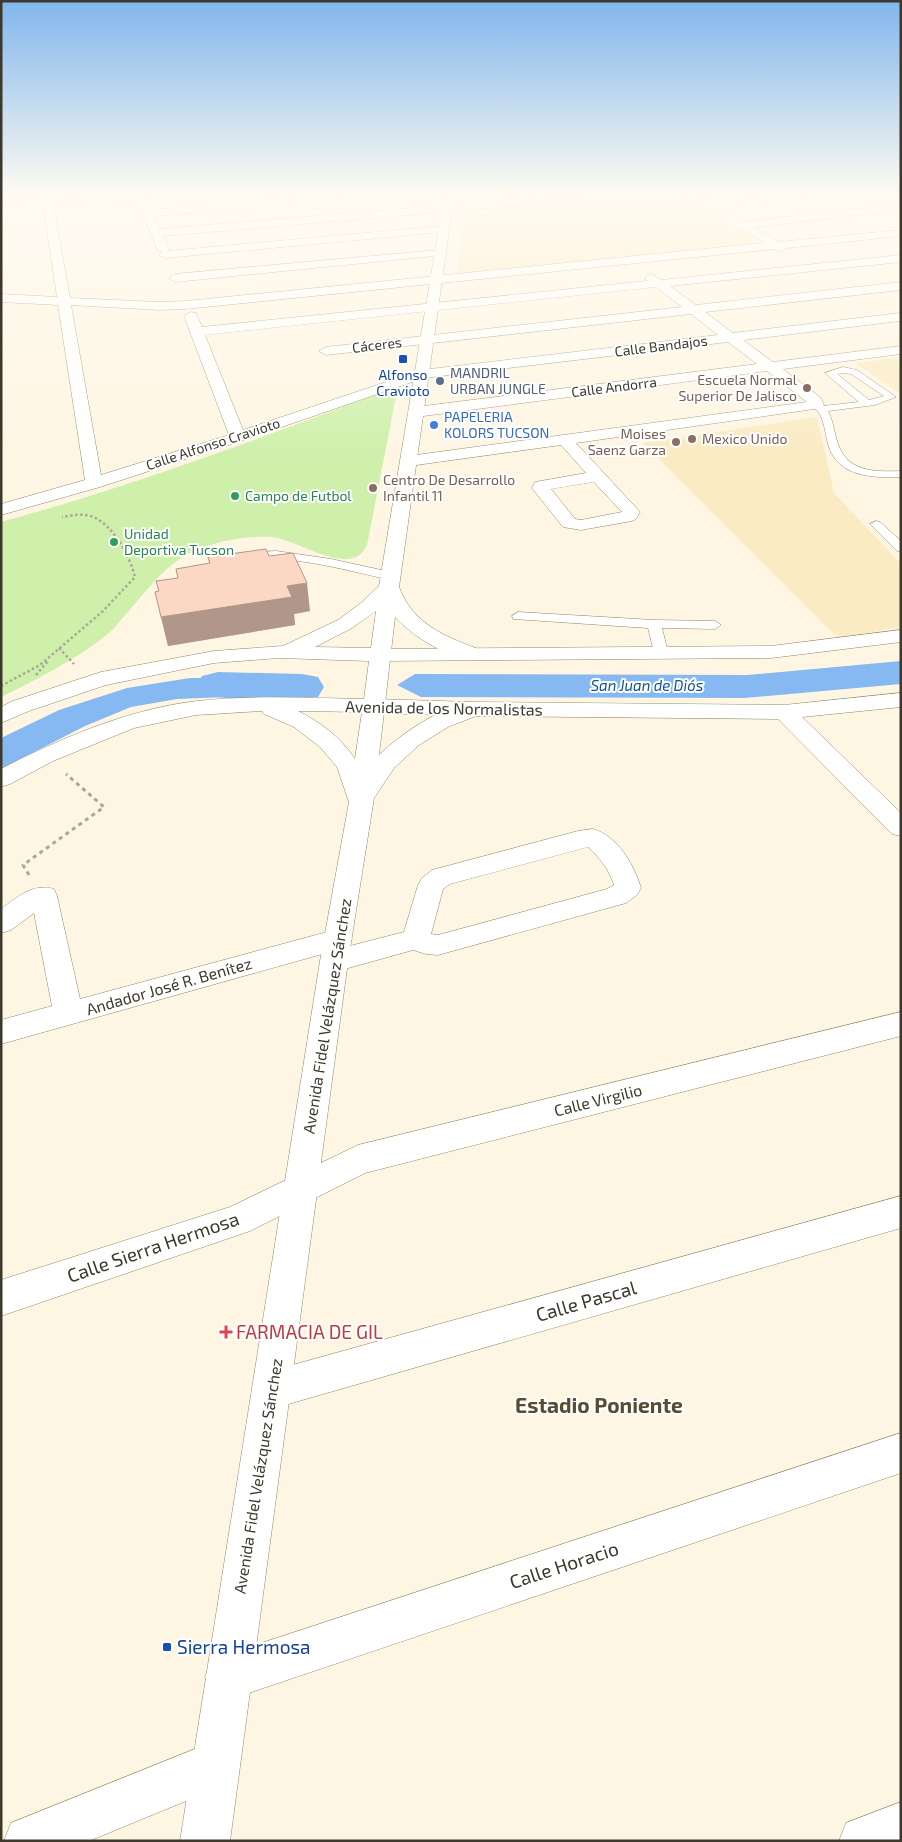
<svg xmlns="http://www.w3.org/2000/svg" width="902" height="1842" viewBox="0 0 902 1842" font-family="'Exo 2',sans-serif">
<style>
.built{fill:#fbebc3}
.green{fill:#cef0ab}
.water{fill:#86b9f1}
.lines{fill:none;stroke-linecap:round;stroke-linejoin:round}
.river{fill:#86b9f1;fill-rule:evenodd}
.service-casing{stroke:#928769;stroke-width:1}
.minor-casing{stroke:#928769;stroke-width:1}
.tertiary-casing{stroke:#928769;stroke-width:1}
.path-far1{stroke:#aea797;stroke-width:2.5;stroke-dasharray:2.5 2.5;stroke-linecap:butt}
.path{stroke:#aea797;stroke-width:3;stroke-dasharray:4 4;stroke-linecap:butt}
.service{fill:#fff;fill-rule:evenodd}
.minor{fill:#fff;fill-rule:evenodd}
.tertiary{fill:#fff;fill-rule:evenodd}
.wall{fill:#d9baa9}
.shaded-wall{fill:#b09789}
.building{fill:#fcd8c4;stroke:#b09789}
.transit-dot{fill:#1a4fb4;stroke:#fff;stroke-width:2}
.service-dot{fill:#5c6f8a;stroke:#fff;stroke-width:2}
.education-dot{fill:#8d6e63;stroke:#fff;stroke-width:2}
.shop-dot{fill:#3f7fe0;stroke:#fff;stroke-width:2}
.leisure-dot{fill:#2e9e5b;stroke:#fff;stroke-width:2}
.health-dot{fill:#e0444e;stroke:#fff;stroke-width:2}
.labels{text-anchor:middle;stroke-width:4;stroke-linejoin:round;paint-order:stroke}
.far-street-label{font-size:14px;fill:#3d382c;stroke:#fff}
.far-service-label{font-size:14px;fill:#4e5e75;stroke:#fff;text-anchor:start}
.far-transit-label{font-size:14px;fill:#164399;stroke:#fff}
.far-education-label{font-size:14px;fill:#785e54;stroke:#fff;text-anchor:end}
.far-shop-label{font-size:14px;fill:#366cbe;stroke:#fff;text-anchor:start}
.far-leisure-label{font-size:14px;fill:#27864d;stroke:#fff;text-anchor:start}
.far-water-label{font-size:15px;font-style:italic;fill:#0f5594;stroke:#fff}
.street-label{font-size:16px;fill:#3d382c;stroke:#fff}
.near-street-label{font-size:19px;fill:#3d382c;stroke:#fff}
.near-health-label{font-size:19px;fill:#be3a42;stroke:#fff;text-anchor:start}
.near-transit-label{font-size:19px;fill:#164399;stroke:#fff;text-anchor:start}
.near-neighbourhood-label{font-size:21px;font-weight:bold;fill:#564c30;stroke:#fff}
</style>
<rect width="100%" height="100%" fill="#fef6e3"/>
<path class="built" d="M 612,197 L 682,197 L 762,245 L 457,275 L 463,219 L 512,206 Z
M 901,357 L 901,394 L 855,363 Z
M 817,417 L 834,493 L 901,564 L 901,627 L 838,638 L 643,443 Z"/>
<path class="green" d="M 398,386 L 367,545 C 352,580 298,539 271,537 C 251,536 227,539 207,546 C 170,557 152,585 127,613 C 121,619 116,627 109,633 C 76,660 39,678 1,697 L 1,522 C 137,485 267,436 398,386 Z"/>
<path class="water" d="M 901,661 L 901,684 L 744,698 L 421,697 L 397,685 L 415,674 L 747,675 Z
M 190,678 L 276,678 L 296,687 L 271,695 L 177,699 L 131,707 L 85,726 L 1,769 L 1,738 L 59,710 L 127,688 Z"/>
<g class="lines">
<path class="river" d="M 218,672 L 302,674 L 318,677 L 324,687 L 318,697 C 290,703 230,701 202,694 L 196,685 L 202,676 Z"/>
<g class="service-casing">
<path id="service" d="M 843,367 L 857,370 L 896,397 L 875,405 L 828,411 C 833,420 834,431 837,441 C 846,472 873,472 901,471 L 901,477 C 873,478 839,477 829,447 C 825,436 825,422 819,413 C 817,410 814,408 811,405 L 816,402 L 823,406 L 859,402 L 825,373 ZM 843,373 L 851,374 L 884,396 L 869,400 L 837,374 Z
M 876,521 L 880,522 L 901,541 L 901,551 L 897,551 L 870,524 Z
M 276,551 L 331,559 L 395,573 L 397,576 L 391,580 C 354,572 315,561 277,559 C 267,558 247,565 240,557 L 246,553 Z
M 518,612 L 654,620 L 715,621 L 721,625 L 715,629 L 662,628 L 668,652 L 661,656 L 654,652 L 648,628 L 513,619 L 512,616 Z"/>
</g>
<g class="minor-casing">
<path id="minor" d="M 1,197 L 137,199 L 136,197 L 146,197 L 152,210 L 303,197 L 346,197 L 341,200 L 154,216 L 160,229 L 544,197 L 586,197 L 581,200 L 163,236 L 169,249 L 167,251 L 443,226 L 448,229 L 443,232 L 165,258 L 159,255 L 162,252 L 157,249 L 139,205 L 53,204 L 70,298 L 160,302 L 186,301 L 765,243 L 689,197 L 701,197 L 713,204 L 774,197 L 808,197 L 803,200 L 722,209 L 744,222 L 901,204 L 901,210 L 753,227 L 779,242 L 901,230 L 901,236 L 787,248 L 781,251 L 775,249 L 186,309 L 160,310 L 71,305 L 101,475 L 229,435 L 184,316 L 191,312 L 196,313 L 202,327 L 647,281 L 645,278 L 651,274 L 661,280 L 901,255 L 901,262 L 670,286 L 696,305 L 901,282 L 901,290 L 705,312 L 733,333 L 900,313 L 900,321 L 743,340 L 773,362 L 901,346 L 901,354 L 783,369 L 821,398 L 824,405 L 821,408 L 576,443 L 640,512 L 636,519 L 632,521 L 581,530 L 563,527 L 532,488 L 535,482 L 586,473 L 561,445 L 409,466 L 403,464 L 401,461 L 403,458 L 409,456 L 807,402 L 767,371 L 416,417 L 411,415 L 408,412 L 411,409 L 416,407 L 757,364 L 728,342 L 424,378 L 244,440 L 100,487 L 1,515 L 1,504 L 85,480 L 58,305 L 1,302 L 1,294 L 57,297 L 43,204 L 1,203 ZM 656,287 L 682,307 L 326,347 L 319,351 L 326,355 L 691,314 L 718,335 L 422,370 L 243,430 L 205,335 ZM 594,482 L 622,512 L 581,520 L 575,519 L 551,489 Z
M 440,250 L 444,251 L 446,253 L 444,255 L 175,282 L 169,278 L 175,274 Z
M 901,630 L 901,642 L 771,658 L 381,661 L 374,659 L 370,655 L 374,651 L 381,649 L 771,646 Z
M 901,693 L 901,707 L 802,717 L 901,813 L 901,836 L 892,834 L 778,719 L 473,716 L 374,713 L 366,711 L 363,706 L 366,701 L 374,699 L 473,702 L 784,705 Z
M 593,829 C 618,836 634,865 641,888 L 637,895 L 626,903 L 438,955 L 426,954 L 413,950 L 334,972 L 324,969 L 320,961 L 326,953 L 1,1044 L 1,1020 L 52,1006 L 34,913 L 11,930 L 1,933 L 1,909 C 18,897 32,883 54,889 L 57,896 L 80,999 L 338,929 L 348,932 L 352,939 L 348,946 L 342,948 L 404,932 L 418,885 L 422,878 L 432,870 L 578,831 ZM 588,847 C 600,858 609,869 614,885 L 607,889 L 438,935 L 431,934 L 443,889 L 450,884 Z
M 901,1012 L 901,1036 L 365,1173 L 250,1231 L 1,1316 L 1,1280 L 230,1207 L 358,1145 Z
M 901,1196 L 901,1228 L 271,1409 L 257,1404 L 252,1390 L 257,1376 L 271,1371 Z
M 901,1433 L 901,1473 L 228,1700 L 212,1693 L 205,1677 L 212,1661 L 228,1654 Z
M 215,1741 L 232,1748 L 239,1765 L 232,1782 L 89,1841 L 4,1841 L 11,1823 Z
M 901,1802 L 901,1841 L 839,1841 L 846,1823 Z"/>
</g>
<g class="tertiary-casing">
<path id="tertiary" d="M 429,197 L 440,197 L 452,209 L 399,587 C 413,624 444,636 478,649 L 482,653 L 478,657 C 454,664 411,635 395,617 L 379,755 C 399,735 453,697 481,704 L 484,709 L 481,714 L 448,727 L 419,745 L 394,768 L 374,798 L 348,961 L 230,1841 L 180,1841 L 320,961 L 349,802 L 337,767 L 320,747 L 294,727 L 264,714 L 262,711 L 196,715 L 134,728 L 53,761 L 10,784 L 1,787 L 1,769 C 61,738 129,709 197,701 C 252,695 308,698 364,699 L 369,661 L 279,658 L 214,663 L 106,685 L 29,711 L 1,723 L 1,707 L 13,701 L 101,672 L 214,651 L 283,646 L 338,620 L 361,603 L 379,586 L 442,210 ZM 376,611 L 371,648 L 315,647 L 352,628 ZM 298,711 L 362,712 L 355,759 C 340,737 322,723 298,711 Z"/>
</g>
<path class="path-far1" d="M 59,648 L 74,664
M 36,675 L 48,661
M 1,686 L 40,665 L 103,611 L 135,577 C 130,556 112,522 90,516 C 81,513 71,516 62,517"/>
<path class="path" d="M 29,875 L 23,865 L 104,807 L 66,774"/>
<use href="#service" class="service"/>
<use href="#minor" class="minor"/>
<use href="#tertiary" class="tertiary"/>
</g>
<path class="wall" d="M 269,556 L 310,611 L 294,614 L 295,625 L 168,646 L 155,592 L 159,591 L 156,581 L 178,578 L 176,569 L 209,564 L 208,557 Z"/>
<path class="shaded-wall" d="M 307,583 L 310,611 L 294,614 L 295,625 L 168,646 L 161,617 L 287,586 Z"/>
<path class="building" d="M 266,549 L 269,556 L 293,553 L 307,583 L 287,586 L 292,597 L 161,617 L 155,592 L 159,591 L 156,581 L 178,578 L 176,569 L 210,563 L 208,557 Z"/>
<linearGradient id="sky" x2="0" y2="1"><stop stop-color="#81b6ec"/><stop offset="0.43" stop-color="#fffbf2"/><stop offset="1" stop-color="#fffbf2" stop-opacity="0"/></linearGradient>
<rect width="902" height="455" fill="url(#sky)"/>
<g class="transit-dot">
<rect x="398" y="354" width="10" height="10" rx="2.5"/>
<rect x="162" y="1642" width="10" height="10" rx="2.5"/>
</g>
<circle class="service-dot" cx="440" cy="381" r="5"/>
<g class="education-dot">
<circle cx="807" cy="388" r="5"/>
<circle cx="692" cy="439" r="5"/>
<circle cx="676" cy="442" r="5"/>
<circle cx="373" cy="488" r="5"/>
</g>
<circle class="shop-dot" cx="434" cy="425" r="5"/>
<g class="leisure-dot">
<circle cx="235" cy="496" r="5"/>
<circle cx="114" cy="542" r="5"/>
</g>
<path class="health-dot" d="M223.5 1324.5h5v5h5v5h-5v5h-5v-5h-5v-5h5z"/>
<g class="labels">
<g class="far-street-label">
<text transform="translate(377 345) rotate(-7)" y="5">Cáceres</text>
<text transform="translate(661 346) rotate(-7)" y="5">Calle Bandajos</text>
<text transform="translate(614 387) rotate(-7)" y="5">Calle Andorra</text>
<text transform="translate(213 444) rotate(-18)" y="5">Calle Alfonso Cravioto</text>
</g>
<g class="far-service-label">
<text x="450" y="378">MANDRIL<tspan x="450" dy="16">URBAN JUNGLE</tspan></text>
</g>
<g class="far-transit-label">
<text x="403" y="380">Alfonso<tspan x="403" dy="16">Cravioto</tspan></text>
</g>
<g class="far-education-label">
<text x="797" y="385">Escuela Normal<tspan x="797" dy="16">Superior De Jalisco</tspan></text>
<text x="666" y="439">Moises<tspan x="666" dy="16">Saenz Garza</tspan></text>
<text x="702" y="444" text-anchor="start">Mexico Unido</text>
<text x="383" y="485" text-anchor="start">Centro De Desarrollo<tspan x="383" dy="16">Infantil 11</tspan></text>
</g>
<g class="far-shop-label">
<text x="444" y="422">PAPELERIA<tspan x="444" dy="16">KOLORS TUCSON</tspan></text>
</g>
<g class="far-leisure-label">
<text x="245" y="501">Campo de Futbol</text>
<text x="124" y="539">Unidad<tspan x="124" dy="16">Deportiva Tucson</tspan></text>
</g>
<g class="far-water-label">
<text x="647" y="691">San Juan de Diós</text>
</g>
<g class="street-label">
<text transform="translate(444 708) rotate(1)" y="6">Avenida de los Normalistas</text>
<text transform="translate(169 986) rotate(-16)" y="6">Andador José R. Benítez</text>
<text transform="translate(327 1016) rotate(-81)" y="6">Avenida Fidel Velázquez Sánchez</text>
<text transform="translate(598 1100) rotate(-14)" y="6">Calle Virgilio</text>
<text transform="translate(258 1476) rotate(-81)" y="6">Avenida Fidel Velázquez Sánchez</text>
</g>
<g class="near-street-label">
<text transform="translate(153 1247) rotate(-19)" y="7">Calle Sierra Hermosa</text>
<text transform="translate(586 1301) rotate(-16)" y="7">Calle Pascal</text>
<text transform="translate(564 1565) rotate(-18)" y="7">Calle Horacio</text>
</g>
<g class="near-health-label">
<text x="236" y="1339">FARMACIA DE GIL</text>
</g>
<g class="near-transit-label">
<text x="177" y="1654">Sierra Hermosa</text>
</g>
<g class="near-neighbourhood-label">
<text x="599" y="1413">Estadio Poniente</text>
</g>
</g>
<rect width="902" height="1842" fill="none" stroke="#3d382c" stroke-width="5"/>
</svg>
